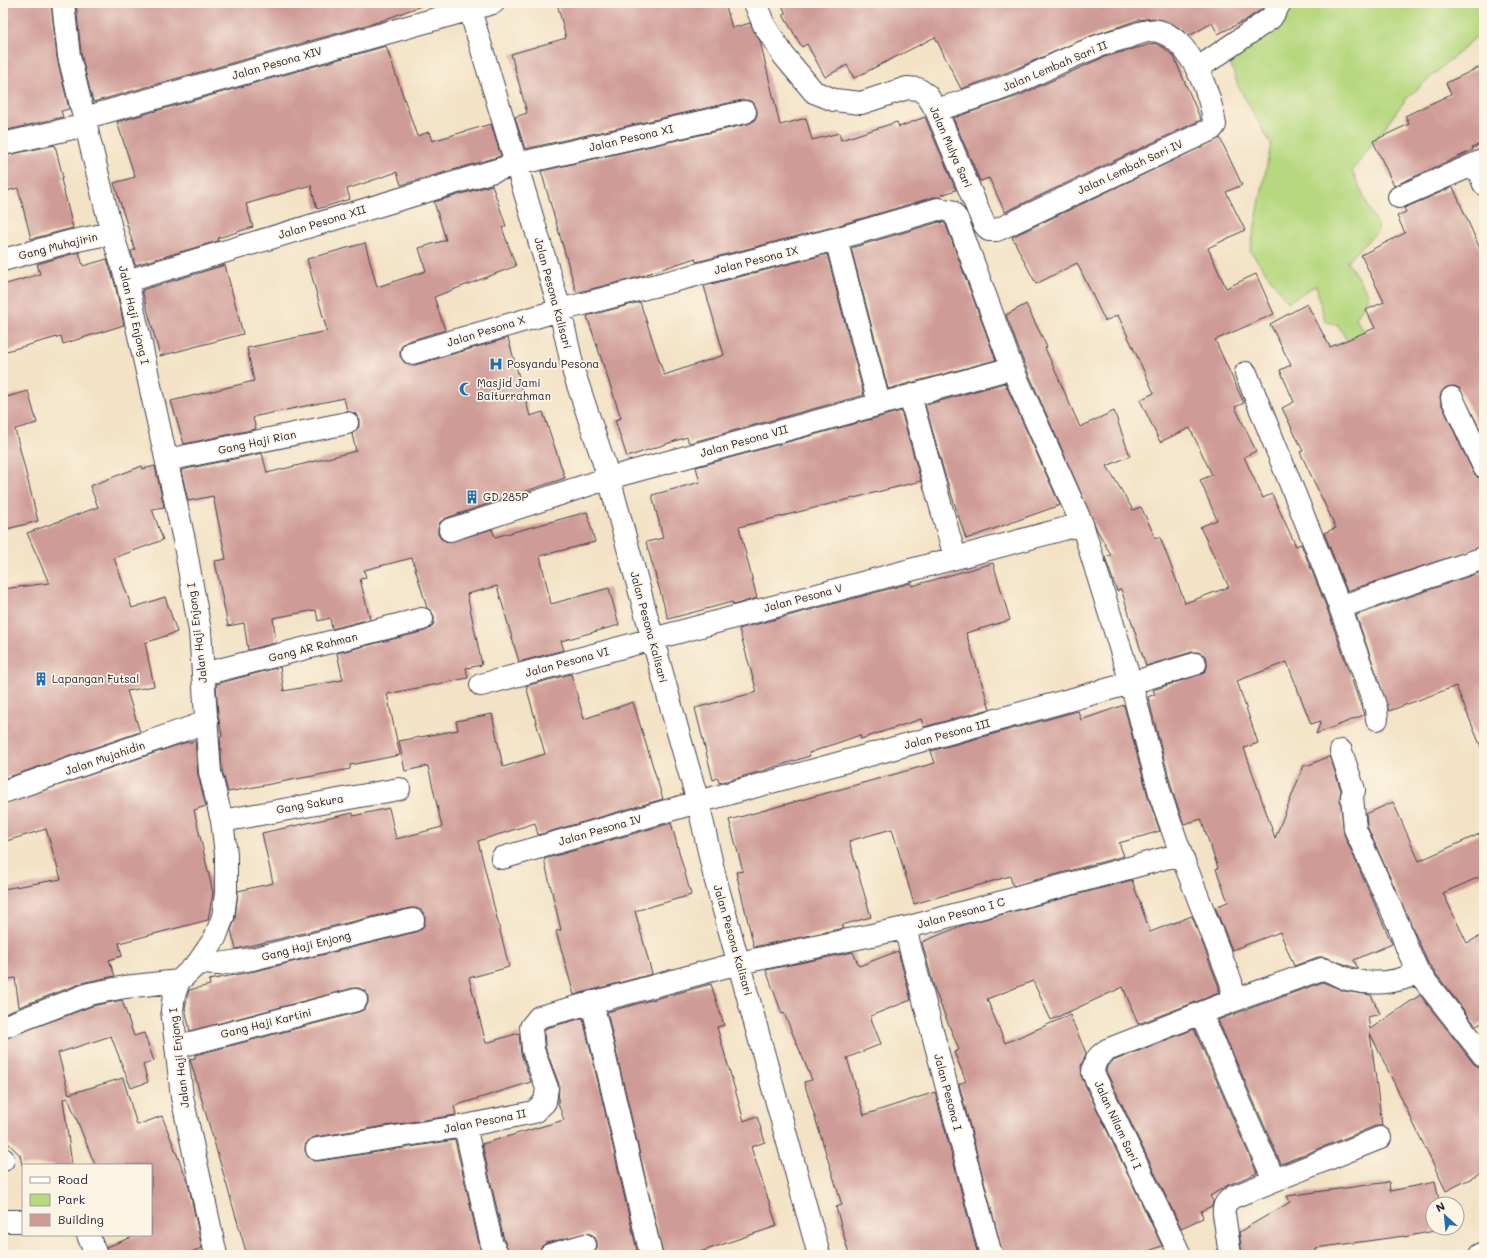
<svg xmlns="http://www.w3.org/2000/svg" width="1487" height="1258" viewBox="0 0 1487 1258" font-family="Mali,sans-serif">
<style>
.green{fill:#b6d87f;stroke:#6c7d5d}
.building{fill:#cf9b96}
.lines{fill:none;stroke-linecap:round;stroke-linejoin:round}
.street-casing{stroke:#413f50;stroke-width:24}
.street{stroke:#fff;stroke-width:22}
.labels{text-anchor:middle;stroke-width:3.5;stroke-linejoin:round;paint-order:stroke}
.street-label{font-size:11px;fill:#22223b;stroke:#fcf5e5}
.poi-label{font-size:11px;fill:#22223b;stroke:#fcf5e5;text-anchor:start}
</style>
<rect width="100%" height="100%" fill="#fcf5e5"/>
<filter id="ink" filterUnits="userSpaceOnUse"><feTurbulence type="fractalNoise" baseFrequency=".025" numOctaves="2"/><feDisplacementMap in="SourceGraphic" scale="8" xChannelSelector="R" yChannelSelector="G"/><feConvolveMatrix kernelMatrix="1 2 1 2 8 2 1 2 1" color-interpolation-filters="sRGB"/></filter>
<filter id="wash" filterUnits="userSpaceOnUse"><feTurbulence type="fractalNoise" baseFrequency=".012" numOctaves="4" result="noise"/><feDisplacementMap in="SourceGraphic" scale="16" xChannelSelector="R" yChannelSelector="G"/><feGaussianBlur stdDeviation="0.9" result="paint"/><feColorMatrix in="noise" values="0 0 0 0 0 0 0 0 0 0 0 0 0 0 0 0 0 1.4 0 .05"/><feComposite in="paint" operator="in"/></filter>
<g filter="url(#wash)">
<rect width="100%" height="100%" fill="#f3e2c5"/>
<path class="green" d="M 1298,3 L 1484,3 L 1484,30 L 1406,99 L 1352,171 L 1379,230 L 1347,261 L 1369,295 L 1356,319 L 1381,357 L 1361,365 L 1338,325 L 1325,322 L 1316,285 L 1288,302 L 1250,251 L 1271,144 L 1238,86 L 1228,55 Z"/>
<g id="blocks">
<path class="building" d="M 3,3 L 51,3 L 57,58 L 69,109 L 61,111 L 63,117 L 3,131 Z
M 76,3 L 423,3 L 423,5 L 378,22 L 93,102 L 81,54 Z
M 557,3 L 725,3 L 732,28 L 750,23 L 760,41 L 780,125 L 806,118 L 812,140 L 839,133 L 841,140 L 897,122 L 899,127 L 925,117 L 956,190 L 941,195 L 941,197 L 934,197 L 833,227 L 696,262 L 695,258 L 632,279 L 579,292 L 576,291 L 541,171 L 748,124 L 754,121 L 757,115 L 757,110 L 754,103 L 748,100 L 742,100 L 525,149 L 515,117 L 527,113 L 511,54 L 566,38 Z
M 781,3 L 1265,3 L 1262,9 L 1244,21 L 1218,34 L 1212,23 L 1189,36 L 1178,27 L 1163,20 L 1153,18 L 1138,20 L 1091,36 L 1008,72 L 961,89 L 935,37 L 854,78 L 847,65 L 825,77 L 807,44 L 802,47 L 783,15 L 786,14 Z
M 1155,43 L 1163,47 L 1174,57 L 1201,120 L 1005,212 L 989,178 L 980,181 L 953,118 L 1018,96 L 1104,57 Z
M 386,46 L 417,136 L 429,132 L 432,141 L 491,124 L 501,156 L 401,185 L 397,172 L 347,189 L 350,199 L 317,209 L 311,185 L 246,204 L 253,227 L 218,238 L 218,241 L 135,265 L 131,251 L 135,250 L 114,183 L 135,177 L 117,122 Z
M 1484,65 L 1484,142 L 1472,148 L 1473,150 L 1394,186 L 1373,141 L 1409,124 L 1405,116 L 1451,94 L 1446,83 Z
M 1220,138 L 1242,185 L 1226,192 L 1245,230 L 1208,248 L 1226,288 L 1256,274 L 1274,314 L 1215,340 L 1244,403 L 1235,407 L 1256,451 L 1244,457 L 1263,498 L 1272,494 L 1296,546 L 1301,544 L 1328,611 L 1364,715 L 1316,734 L 1321,721 L 1311,724 L 1287,662 L 1237,681 L 1258,743 L 1244,748 L 1275,838 L 1304,765 L 1309,765 L 1330,756 L 1341,790 L 1340,797 L 1344,834 L 1392,944 L 1354,960 L 1358,969 L 1324,957 L 1318,957 L 1294,966 L 1280,932 L 1232,950 L 1215,907 L 1228,902 L 1216,869 L 1218,868 L 1201,819 L 1184,824 L 1173,793 L 1148,697 L 1155,694 L 1153,690 L 1204,673 L 1207,667 L 1207,660 L 1204,655 L 1198,652 L 1192,652 L 1146,666 L 1121,589 L 1117,591 L 1109,569 L 1105,557 L 1111,555 L 1097,530 L 1024,363 L 1006,315 L 1026,304 L 1047,347 L 1045,348 L 1080,427 L 1114,411 L 1130,456 L 1107,466 L 1133,510 L 1141,507 L 1156,539 L 1160,537 L 1185,603 L 1229,587 L 1200,527 L 1217,520 L 1200,480 L 1212,475 L 1190,428 L 1160,442 L 1140,400 L 1154,393 L 1118,315 L 1105,321 L 1077,263 L 1036,284 L 1012,237 Z
M 55,145 L 63,178 L 61,179 L 73,228 L 31,239 L 18,188 L 3,192 L 3,156 Z
M 492,185 L 506,226 L 502,228 L 516,266 L 434,297 L 445,330 L 408,341 L 403,344 L 400,350 L 400,356 L 404,362 L 409,365 L 415,365 L 508,338 L 530,416 L 543,412 L 565,478 L 446,518 L 440,522 L 438,528 L 438,534 L 441,539 L 448,542 L 492,529 L 495,537 L 587,512 L 595,542 L 540,556 L 551,604 L 609,588 L 619,625 L 561,641 L 564,650 L 519,662 L 497,586 L 467,594 L 482,665 L 466,668 L 468,678 L 387,694 L 400,755 L 350,765 L 350,769 L 228,792 L 222,770 L 220,737 L 222,736 L 218,715 L 216,684 L 280,667 L 284,691 L 343,680 L 337,653 L 425,631 L 431,628 L 434,623 L 434,616 L 431,611 L 427,608 L 412,558 L 364,570 L 366,578 L 360,579 L 370,619 L 332,629 L 330,618 L 318,621 L 316,610 L 273,618 L 276,643 L 248,650 L 244,623 L 228,626 L 215,561 L 226,559 L 213,496 L 188,501 L 181,470 L 262,453 L 267,473 L 356,451 L 352,434 L 359,427 L 359,420 L 356,414 L 347,411 L 344,398 L 257,416 L 253,418 L 256,429 L 184,444 L 171,401 L 254,381 L 247,348 L 327,331 L 307,259 L 365,243 L 377,287 L 426,271 L 419,248 L 446,240 L 434,202 Z
M 1453,187 L 1484,258 L 1484,437 L 1459,388 L 1454,386 L 1447,387 L 1442,391 L 1440,397 L 1441,403 L 1473,472 L 1477,477 L 1484,479 L 1484,546 L 1347,591 L 1324,533 L 1336,528 L 1300,452 L 1303,451 L 1282,408 L 1294,402 L 1280,370 L 1291,365 L 1270,324 L 1307,304 L 1330,347 L 1375,328 L 1366,310 L 1384,302 L 1361,255 L 1405,233 L 1397,216 L 1406,212 L 1404,208 Z
M 939,222 L 944,223 L 946,225 L 996,360 L 888,389 L 851,248 Z
M 79,252 L 83,266 L 107,259 L 115,284 L 124,325 L 63,344 L 61,336 L 3,352 L 3,285 L 40,274 L 37,264 Z
M 827,254 L 864,395 L 689,443 L 687,437 L 627,457 L 615,420 L 621,418 L 587,316 L 640,302 L 664,375 L 724,355 L 704,286 Z
M 225,265 L 243,334 L 160,356 L 142,290 Z
M 1005,383 L 1060,505 L 966,539 L 945,475 L 925,405 Z
M 28,391 L 37,423 L 15,429 L 38,521 L 3,530 L 3,398 Z
M 901,411 L 921,481 L 739,527 L 757,598 L 733,605 L 732,602 L 668,619 L 646,542 L 663,538 L 652,495 L 700,482 L 696,467 Z
M 142,466 L 143,469 L 155,466 L 164,507 L 152,509 L 163,540 L 114,558 L 132,608 L 165,597 L 177,632 L 145,643 L 154,686 L 127,691 L 140,732 L 3,779 L 3,589 L 49,583 L 27,533 L 98,507 L 90,486 Z
M 993,563 L 1010,620 L 966,633 L 990,709 L 924,727 L 921,719 L 861,739 L 860,735 L 809,753 L 810,756 L 755,773 L 719,783 L 718,778 L 713,780 L 695,708 L 757,692 L 739,629 L 911,583 L 912,586 Z
M 1484,571 L 1484,752 L 1483,752 L 1456,686 L 1389,711 L 1356,615 Z
M 571,674 L 584,719 L 633,702 L 663,799 L 538,835 L 535,823 L 478,841 L 509,967 L 469,978 L 486,1043 L 519,1033 L 521,1054 L 531,1082 L 454,1106 L 456,1115 L 315,1137 L 309,1140 L 305,1145 L 305,1151 L 308,1157 L 313,1161 L 319,1161 L 455,1140 L 480,1248 L 483,1255 L 247,1255 L 190,1059 L 195,1058 L 195,1055 L 359,1012 L 365,1009 L 368,1003 L 368,997 L 365,991 L 359,988 L 353,988 L 190,1031 L 185,1008 L 189,990 L 210,985 L 209,980 L 255,971 L 416,932 L 422,929 L 425,923 L 425,917 L 422,911 L 416,908 L 410,908 L 236,949 L 231,930 L 235,919 L 238,891 L 273,883 L 262,833 L 353,813 L 353,816 L 389,808 L 396,839 L 442,827 L 428,766 L 405,771 L 399,741 L 458,730 L 456,721 L 492,714 L 503,767 L 545,754 L 526,686 Z
M 1124,705 L 1149,800 L 1160,831 L 1119,843 L 1124,856 L 1013,886 L 1010,876 L 914,904 L 892,829 L 849,841 L 871,917 L 842,925 L 844,928 L 754,947 L 736,872 L 743,871 L 729,820 L 935,763 L 931,751 L 1078,711 L 1081,720 Z
M 195,741 L 198,775 L 206,806 L 194,810 L 213,893 L 208,920 L 119,943 L 122,956 L 109,960 L 115,976 L 85,982 L 19,1007 L 15,978 L 3,980 L 3,889 L 61,879 L 46,829 L 3,842 L 3,804 L 184,743 Z
M 1393,802 L 1419,861 L 1484,832 L 1484,875 L 1443,893 L 1467,943 L 1484,934 L 1484,1022 L 1476,1026 L 1429,965 L 1367,826 L 1366,814 Z
M 671,823 L 691,895 L 635,911 L 652,974 L 574,995 L 556,931 L 561,930 L 544,859 Z
M 1132,880 L 1150,932 L 1192,916 L 1219,987 L 1219,993 L 1138,1024 L 1123,987 L 1051,1020 L 1033,981 L 987,999 L 1005,1043 L 1070,1015 L 1086,1053 L 1081,1066 L 1082,1078 L 1162,1246 L 1138,1255 L 1003,1255 L 959,1084 L 966,1081 L 954,1052 L 959,1050 L 935,991 L 922,942 L 966,924 Z
M 898,951 L 911,1000 L 870,1016 L 881,1044 L 847,1058 L 864,1115 L 935,1092 L 978,1255 L 849,1255 L 836,1207 L 842,1205 L 804,1082 L 812,1080 L 784,1013 L 782,1014 L 766,970 L 853,952 L 859,966 Z
M 1323,982 L 1344,991 L 1371,995 L 1380,1014 L 1368,1017 L 1370,1029 L 1420,995 L 1474,1064 L 1482,1068 L 1484,1073 L 1484,1172 L 1446,1191 L 1370,1033 L 1382,1126 L 1375,1126 L 1281,1164 L 1218,1020 Z
M 711,984 L 724,1025 L 717,1027 L 744,1121 L 757,1116 L 765,1142 L 751,1147 L 777,1226 L 691,1255 L 663,1255 L 607,1012 Z
M 122,1000 L 134,1036 L 144,1033 L 154,1061 L 143,1065 L 148,1082 L 131,1088 L 111,1036 L 58,1053 L 69,1094 L 123,1078 L 137,1125 L 162,1116 L 188,1183 L 202,1248 L 183,1255 L 108,1255 L 106,1247 L 138,1235 L 151,1235 L 151,1165 L 95,1165 L 68,1098 L 63,1099 L 72,1165 L 22,1165 L 20,1155 L 3,1138 L 3,1039 L 92,1006 Z
M 583,1018 L 638,1255 L 592,1255 L 597,1248 L 597,1242 L 594,1236 L 588,1233 L 546,1243 L 541,1247 L 538,1255 L 510,1255 L 504,1240 L 482,1144 L 564,1120 L 558,1103 L 559,1084 L 545,1047 L 544,1031 L 546,1028 Z
M 1194,1029 L 1257,1173 L 1228,1185 L 1210,1196 L 1213,1201 L 1212,1206 L 1201,1211 L 1203,1218 L 1181,1228 L 1106,1071 L 1107,1066 L 1113,1061 Z
M 1389,1182 L 1390,1191 L 1435,1182 L 1440,1204 L 1433,1204 L 1433,1228 L 1444,1229 L 1404,1237 L 1404,1236 L 1315,1248 L 1319,1255 L 1242,1255 L 1239,1232 L 1290,1202 L 1287,1196 Z"/>
</g>
</g>
<g filter="url(#ink)">
<use href="#blocks" fill-opacity="0" stroke="#413f50" stroke-width="1"/>
<g class="lines">
<g class="street-casing">
<path id="street" d="M 63,3 L 69,56 L 112,233 L 127,281 L 184,540 L 200,631 L 210,772 L 222,821 L 226,854 L 226,893 L 223,917 L 215,938 L 198,963 L 179,981 L 174,995 L 172,1010 L 182,1097 L 216,1255
M 468,3 L 560,310 L 574,373 L 609,478 L 678,732 L 698,802 L 714,874 L 819,1255
M 755,3 L 764,25 L 784,56 L 814,92 L 834,100 L 861,103 L 907,88 L 918,89 L 927,95 L 936,110 L 984,224 L 989,230 L 997,230 L 1212,129 L 1215,125 C 1210,94 1192,40 1158,31 C 1148,29 1134,35 1125,38 C 1114,41 1102,44 1091,49 C 1064,59 1039,73 1013,84 C 988,94 962,102 936,110
M 1197,69 L 1271,18 L 1280,3
M 84,118 L 493,3
M 3,144 L 86,125
M 1476,165 L 1484,184
M 1399,197 L 1484,160
M 836,239 L 879,403
M 3,260 L 68,242 L 112,233
M 127,281 L 517,164 L 745,112
M 412,353 L 560,310 L 836,239 L 938,209 L 951,211 L 957,219 L 1012,368 L 1082,524 L 1131,683 L 1161,797 L 1181,854 L 1231,982 L 1233,994 L 1227,1003 L 1107,1050 C 1097,1057 1094,1061 1093,1073 L 1180,1255
M 1246,373 L 1340,607 L 1484,558
M 910,396 L 955,557
M 1452,398 L 1484,467
M 167,460 L 347,423
M 450,530 L 609,478 L 1012,368
M 1340,607 L 1376,708 L 1377,719
M 203,674 L 422,619
M 481,685 L 1082,524
M 1341,751 L 1354,790 L 1352,796 L 1355,829 L 1399,926 L 1407,948 L 1418,972 L 1484,1056
M 3,792 L 207,722
M 222,821 L 399,789
M 502,858 L 698,802 L 1131,683 L 1195,664
M 905,928 L 991,1255
M 198,963 L 219,964 L 252,959 L 413,920
M 592,1002 L 651,1255
M 1227,1003 L 1322,969 C 1333,971 1341,978 1351,980 C 1373,985 1399,983 1418,972
M 1201,1013 L 1274,1180
M 3,1027 L 89,994 L 125,987 L 179,981
M 176,1047 L 356,1000
M 465,1126 L 492,1245 L 498,1255
M 317,1149 L 465,1126 L 534,1112 L 545,1102 L 547,1088 L 533,1050 L 531,1027 L 539,1017 L 739,963 L 905,928 L 1181,854
M 3,1160 L 3,1159
M 3,1221 L 23,1221
M 88,1235 L 96,1255
M 550,1255 L 585,1245
M 1230,1255 L 1224,1214 C 1223,1205 1226,1202 1233,1197 L 1380,1138
M 1480,1255 L 1484,1253"/>
</g>
<use href="#street" class="street"/>
</g>
</g>
<defs>
<g id="hospital-bare" transform="scale(1.08)"><path d="M-5-5h3v3.5h4V-5h3V5h-3V1.5h-4V5h-3Z" fill="#1f6fb2" stroke="#fcf5e5" stroke-width="2.5" paint-order="stroke"/></g>
<g id="mosque-bare" transform="scale(1.08)"><path d="M3.5-4.9A6 6 0 1 0 3.5 4.9A5 5 0 1 1 3.5-4.9Z" fill="#1f6fb2" stroke="#fcf5e5" stroke-width="2.5" paint-order="stroke"/></g>
<g id="building-bare" transform="scale(1.08)"><path d="M-4-6H4V6H1V3H-1V6H-4ZM-2.5-4.3h1.7v1.8h-1.7ZM.8-4.3h1.7v1.8H.8ZM-2.5-1h1.7V.8h-1.7ZM.8-1h1.7V.8H.8Z" fill="#1f6fb2" stroke="#fcf5e5" stroke-width="2.5" paint-order="stroke"/></g>
</defs>
<g fill-rule="evenodd">
<use href="#hospital-bare" x="496" y="364"/>
<use href="#mosque-bare" x="466" y="389"/>
<use href="#building-bare" x="472" y="497"/>
<use href="#building-bare" x="41" y="679"/>
</g>
<g class="labels">
<g class="street-label">
<text transform="translate(277 63) rotate(-16)" y="4">Jalan Pesona XIV</text>
<text transform="translate(1055 66) rotate(-23)" y="4">Jalan Lembah Sari II</text>
<text transform="translate(631 138) rotate(-13)" y="4">Jalan Pesona XI</text>
<text transform="translate(951 147) rotate(66)" y="4">Jalan Mulya Sari</text>
<text transform="translate(1130 167) rotate(-25)" y="4">Jalan Lembah Sari IV</text>
<text transform="translate(322 222) rotate(-17)" y="4">Jalan Pesona XII</text>
<text transform="translate(58 246) rotate(-14)" y="4">Gang Muhajirin</text>
<text transform="translate(756 260) rotate(-14)" y="4">Jalan Pesona IX</text>
<text transform="translate(553 293) rotate(75)" y="4">Jalan Pesona Kalisari</text>
<text transform="translate(134 315) rotate(77)" y="4">Jalan Haji Enjong I</text>
<text transform="translate(486 331) rotate(-17)" y="4">Jalan Pesona X</text>
<text transform="translate(744 441) rotate(-16)" y="4">Jalan Pesona VII</text>
<text transform="translate(257 442) rotate(-12)" y="4">Gang Haji Rian</text>
<text transform="translate(803 598) rotate(-15)" y="4">Jalan Pesona V</text>
<text transform="translate(649 627) rotate(75)" y="4">Jalan Pesona Kalisari</text>
<text transform="translate(197 633) rotate(-97)" y="4">Jalan Haji Enjong I</text>
<text transform="translate(313 647) rotate(-14)" y="4">Gang AR Rahman</text>
<text transform="translate(567 662) rotate(-15)" y="4">Jalan Pesona VI</text>
<text transform="translate(947 734) rotate(-15)" y="4">Jalan Pesona III</text>
<text transform="translate(105 758) rotate(-19)" y="4">Jalan Mujahidin</text>
<text transform="translate(310 804) rotate(-10)" y="4">Gang Sakura</text>
<text transform="translate(600 830) rotate(-16)" y="4">Jalan Pesona IV</text>
<text transform="translate(961 913) rotate(-15)" y="4">Jalan Pesona I C</text>
<text transform="translate(733 940) rotate(74)" y="4">Jalan Pesona Kalisari</text>
<text transform="translate(306 946) rotate(-14)" y="4">Gang Haji Enjong</text>
<text transform="translate(266 1023) rotate(-14)" y="4">Gang Haji Kartini</text>
<text transform="translate(179 1058) rotate(-97)" y="4">Jalan Haji Enjong I</text>
<text transform="translate(948 1092) rotate(75)" y="4">Jalan Pesona I</text>
<text transform="translate(485 1121) rotate(-11)" y="4">Jalan Pesona II</text>
<text transform="translate(1118 1125) rotate(65)" y="4">Jalan Nilam Sari I</text>
</g>
<g class="poi-label">
<text x="507" y="368">Posyandu Pesona</text>
<text x="477" y="387">Masjid Jami<tspan x="477" dy="13">Baiturrahman</tspan></text>
<text x="483" y="501">GD 285P</text>
<text x="52" y="683">Lapangan Futsal</text>
</g>
</g>
<rect width="1487" height="1258" fill="none" stroke="#fcf5e5" stroke-width="16"/>
<rect x="22" y="1164" width="130" height="72" fill="#fcf5e5" stroke="#a5a1a1"/>
<rect x="30" y="1177" width="20" height="6" fill="#ffffff" stroke="#a5a1a1"/>
<text x="58" y="1184" font-size="12" fill="#22223b">Road</text>
<rect x="30" y="1194" width="20" height="12" fill="#b6d87f" stroke="#a5a1a1"/>
<text x="58" y="1204" font-size="12" fill="#22223b">Park</text>
<rect x="30" y="1214" width="20" height="12" fill="#cf9b96" stroke="#a5a1a1"/>
<text x="58" y="1224" font-size="12" fill="#22223b">Building</text>
<g transform="translate(1445 1216) rotate(333)"><circle r="19" fill="#fcf5e5" stroke="#a5a1a1"/>
<path d="M0-3L7 15L0 10L-7 15Z" fill="#1f6fb2"/>
<text y="-6" font-size="11" font-weight="bold" text-anchor="middle" fill="#22223b">N</text>
</g>
</svg>
